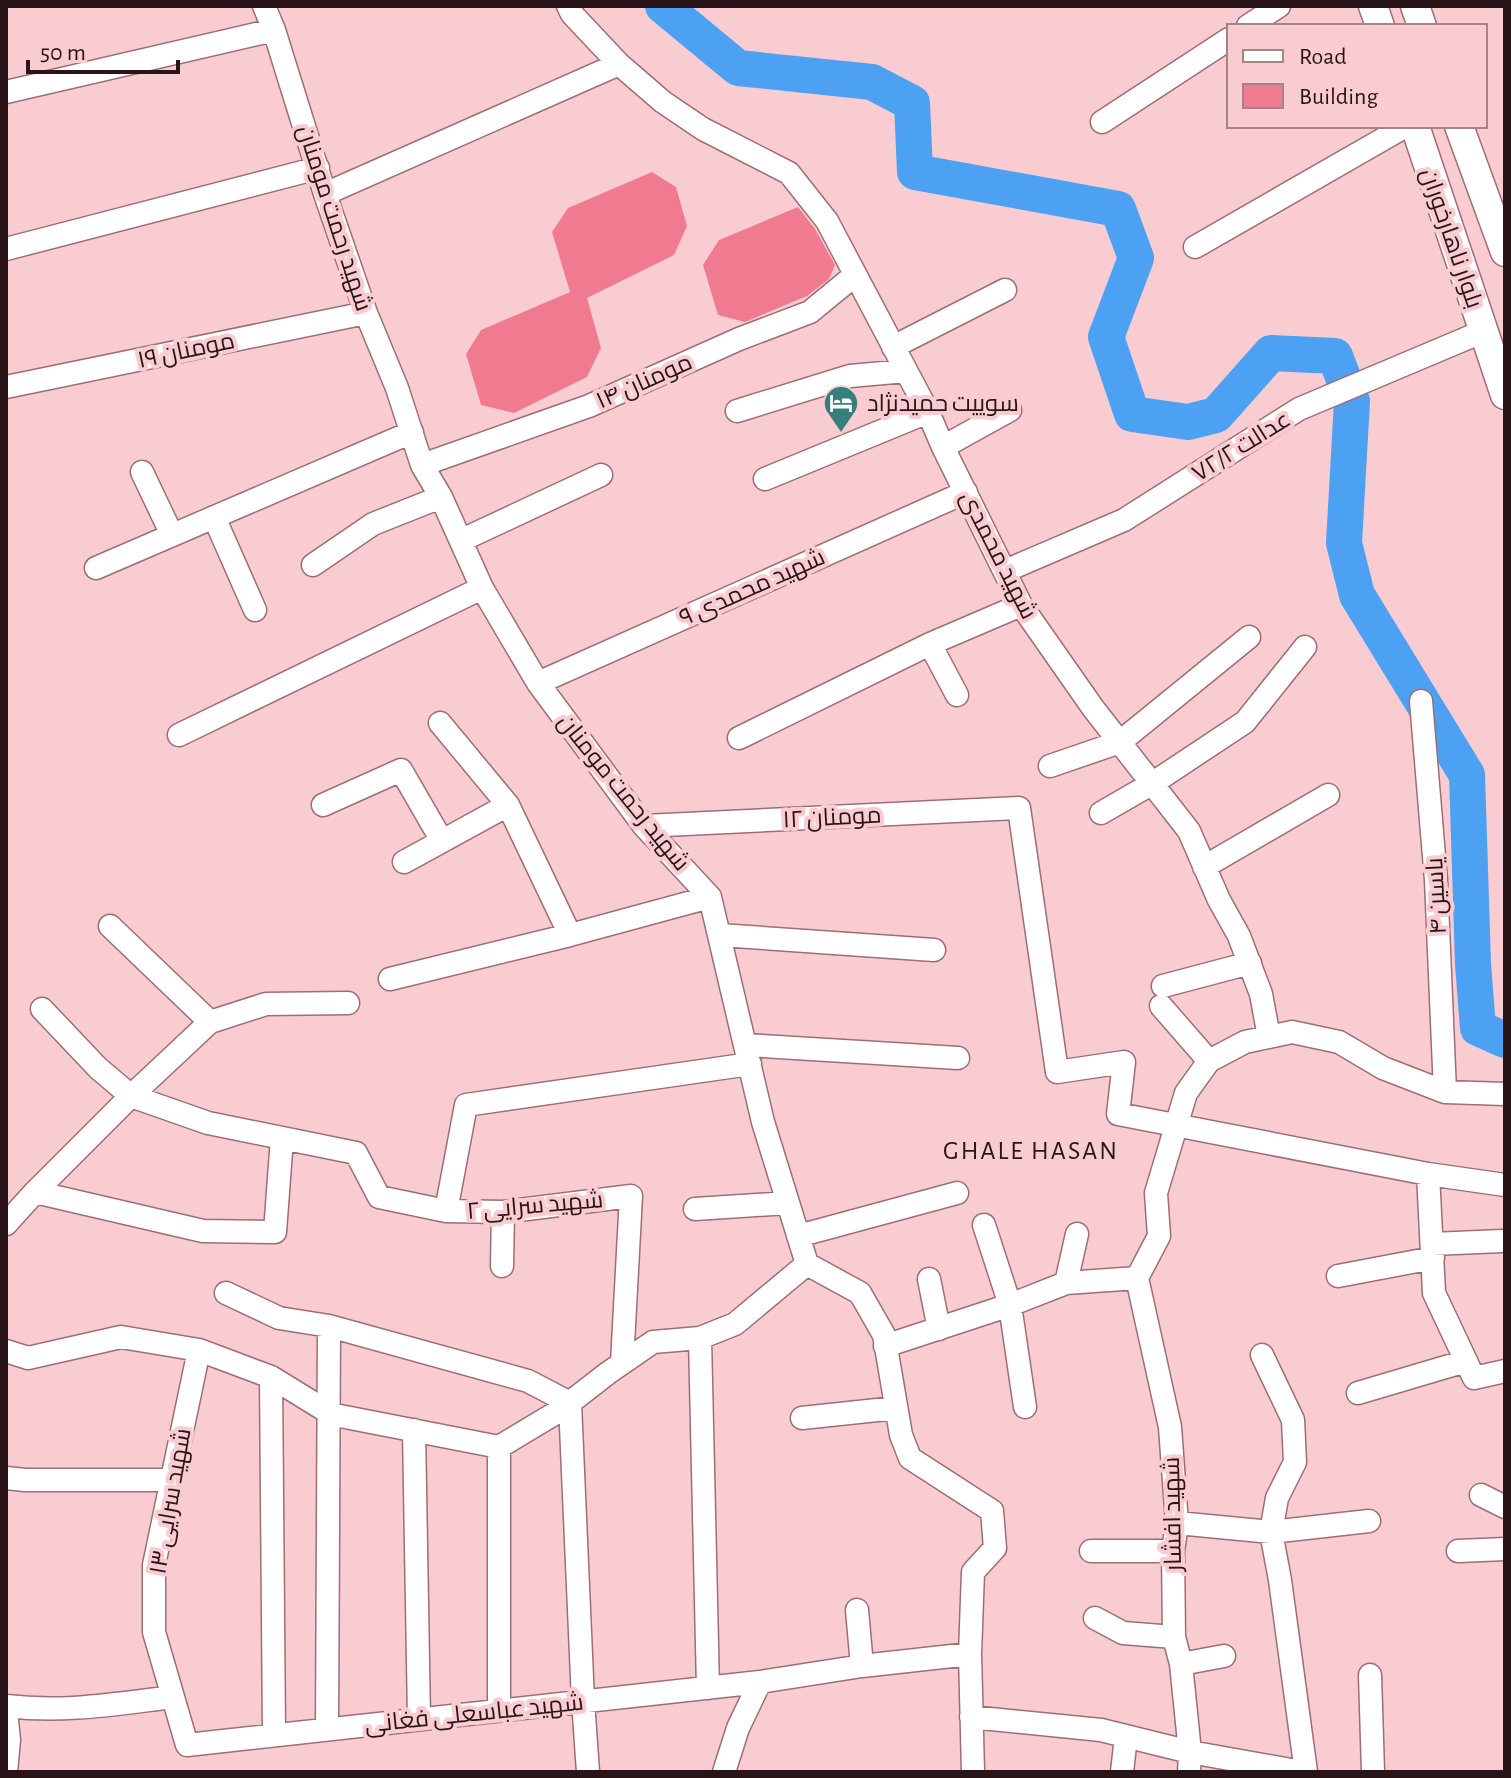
<svg xmlns="http://www.w3.org/2000/svg" width="1511" height="1778" viewBox="0 0 1511 1778" font-family="'Alegreya Sans',Cairo,sans-serif">
<style>
.lines{fill:none;stroke-linecap:round;stroke-linejoin:round}
.river{stroke:#4da1f2;stroke-width:36}
.building{fill:#f07b90}
.minor-casing{stroke:#9f6d74;stroke-width:25}
.major-casing{stroke:#9f6d74;stroke-width:31}
.minor{stroke:#fff;stroke-width:22}
.major{stroke:#fff;stroke-width:28}
.labels{text-anchor:middle;stroke-width:8;stroke-linejoin:round;paint-order:stroke}
.street-label{font-size:24px;fill:#291518;stroke:#f9ccd1}
.poi-label{font-size:24px;fill:#291518;stroke:#f9ccd1;text-anchor:start}
.neighbourhood-label{font-size:26px;letter-spacing:2px;fill:#291518;stroke:#f9ccd1}
</style>
<rect width="100%" height="100%" fill="#f9ccd1"/>
<g class="lines">
<path class="river" d="M 663,6 L 738,68 L 872,82 L 912,103 L 915,172 L 1118,209 L 1136,258 L 1106,337 L 1132,414 L 1188,422 L 1216,415 L 1271,353 L 1335,356 L 1352,401 L 1344,543 L 1357,595 L 1467,775 L 1473,964 L 1478,1028 L 1505,1040"/>
</g>
<path class="building" d="M 652,172 L 676,187 L 687,226 L 674,255 L 587,298 L 601,348 L 587,377 L 514,413 L 481,405 L 466,354 L 481,330 L 570,292 L 552,232 L 568,208 Z
M 798,207 L 815,229 L 835,265 L 829,279 L 807,296 L 745,322 L 718,315 L 703,265 L 719,240 Z"/>
<g class="lines">
<g class="minor-casing">
<path id="minor" d="M 264,6 L 274,30 L 325,194 L 366,313 L 397,388 L 422,465 L 441,497 L 482,588 L 538,683 L 644,826 L 710,897 L 763,1122 L 807,1264 L 860,1293 L 884,1335 L 901,1435 L 910,1458 L 992,1511 L 995,1548 L 973,1572 L 970,1654 L 973,1772
M 568,6 L 572,14 L 619,64 L 663,102 L 703,129 L 789,173 L 827,221 L 928,412 L 943,447 L 1021,605 L 1093,708 L 1189,831 L 1219,900 L 1239,936 L 1261,994 L 1269,1037
M 1248,26 L 1279,6
M 6,92 L 274,30
M 1102,122 L 1229,39
M 325,194 L 619,64
M 1195,247 L 1406,126
M 6,249 L 318,168
M 893,347 L 1005,290
M 6,387 L 366,313
M 737,411 L 850,376 L 906,371
M 943,447 L 1010,410
M 422,465 L 589,406 L 739,339 L 810,312 L 855,275
M 142,472 L 172,535
M 765,479 L 928,412
M 214,517 L 255,610
M 462,540 L 601,475
M 313,565 L 373,524 L 441,497
M 96,568 L 412,432
M 1005,571 L 1124,520 L 1299,409 L 1484,331
M 930,644 L 957,695
M 538,683 L 966,492
M 1421,701 L 1436,880 L 1445,1092
M 440,723 L 508,805 L 570,935
M 179,735 L 482,588
M 739,738 L 930,644 L 1021,605
M 1050,766 L 1120,742 L 1249,637
M 323,805 L 401,770 L 442,841
M 1101,813 L 1153,783 L 1245,722 L 1305,647
M 644,826 L 1019,808 L 1057,1072 L 1124,1062 L 1118,1114 L 1428,1174 L 1505,1185
M 404,862 L 508,805
M 1204,867 L 1328,795
M 110,926 L 210,1022
M 720,935 L 934,950
M 390,979 L 570,935 L 710,897
M 1163,986 L 1250,963
M 1161,1006 L 1209,1061
M 42,1009 L 98,1068 L 131,1096 L 210,1022 L 266,1004 L 348,1003
M 746,1045 L 958,1058
M 1428,1174 L 1434,1293 L 1474,1378 L 1505,1371
M 35,1192 L 203,1231 L 275,1232 L 282,1138
M 695,1209 L 788,1203
M 446,1211 L 466,1105 L 750,1064
M 6,1224 L 35,1192 L 131,1096 L 208,1123 L 356,1153 L 379,1197 L 446,1211 L 503,1212 L 631,1196 L 622,1363
M 984,1225 L 1010,1305 L 1025,1407
M 798,1236 L 957,1193
M 1432,1244 L 1502,1241
M 502,1266 L 503,1212
M 1338,1276 L 1433,1258
M 1137,1278 L 1159,1236 L 1156,1193 L 1186,1093 L 1209,1061 L 1245,1042 L 1292,1032 L 1339,1042 L 1383,1068 L 1445,1092 L 1505,1094
M 1137,1278 L 1170,1427 L 1177,1523 L 1173,1551 L 1174,1637 L 1181,1664 L 1190,1752 L 1189,1772
M 929,1279 L 939,1329
M 1066,1283 L 1077,1234
M 226,1293 L 279,1318 L 329,1326 L 528,1381 L 570,1403 L 583,1701 L 588,1772
M 700,1338 L 708,1688
M 885,1346 L 1010,1305 L 1066,1283 L 1137,1278
M 199,1350 L 154,1565 L 154,1632 L 187,1745 L 760,1682 L 862,1666 L 970,1654
M 6,1351 L 28,1358 L 121,1337 L 199,1350 L 271,1377 L 328,1412 L 340,1416 L 499,1447 L 559,1411 L 608,1373 L 653,1342 L 700,1338 L 735,1324 L 807,1264
M 1262,1355 L 1293,1420 L 1295,1462 L 1277,1498 L 1271,1532 L 1280,1580 L 1306,1772
M 271,1377 L 274,1735
M 1358,1393 L 1466,1361
M 802,1418 L 896,1408
M 414,1430 L 419,1719
M 6,1478 L 25,1480 L 172,1480
M 1481,1495 L 1505,1507
M 1177,1523 L 1271,1532 L 1369,1521
M 1091,1551 L 1173,1551
M 1458,1551 L 1505,1549
M 857,1610 L 862,1666
M 1095,1618 L 1123,1633 L 1174,1637
M 1181,1664 L 1224,1656
M 1370,1675 L 1373,1772
M 6,1706 C 65,1713 115,1704 173,1697
M 6,1710 L 9,1740 L 6,1772
M 499,1710 L 499,1447
M 971,1717 L 1101,1730 L 1190,1752 L 1302,1772
M 327,1729 L 329,1326
M 724,1772 L 738,1728 L 760,1682
M 1122,1772 L 1126,1737"/>
</g>
<g class="major-casing">
<path id="major" d="M 1373,6 L 1380,26
M 1415,6 L 1422,26
M 1415,126 L 1505,395
M 1459,126 L 1505,252"/>
</g>
<use href="#minor" class="minor"/>
<use href="#major" class="major"/>
</g>
<defs>
<g id="hotel-pin" transform="scale(1.8)"><path d="M0 17L-7.5 6A9.5 9.5 0 1 1 7.5 6Z" fill="#377f7b" stroke="#f9ccd1"/><path d="M-6-4.5h1.5V1H6V5H4.5V3h-9V5H-6ZM-4 0a1.8 1.8 0 1 1 3.6 0ZM.5 0V-2.5h3Q6-2.5 6 0Z" fill="#fff"/></g>
</defs>
<g fill-rule="evenodd">
<use href="#hotel-pin" x="841" y="403"/>
</g>
<g class="labels">
<g class="street-label">
<text transform="translate(335 218) rotate(72)" y="8">شهید رحمت مومنان</text>
<text transform="translate(1452 238) rotate(71)" y="8">بلوار ناهارخوران</text>
<text transform="translate(186 350) rotate(-12)" y="8">مومنان ۱۹</text>
<text transform="translate(644 381) rotate(-24)" y="8">مومنان ۱۴</text>
<text transform="translate(1241 446) rotate(-32)" y="8">عدالت ۷۲/۲</text>
<text transform="translate(999 555) rotate(63)" y="8">شهید محمدی</text>
<text transform="translate(752 587) rotate(-24)" y="8">۹ شهید محمدی</text>
<text transform="translate(624 792) rotate(51)" y="8">شهید رحمت مومنان</text>
<text transform="translate(832 817) rotate(-3)" y="8">مومنان ۱۲</text>
<text transform="translate(1436 896) rotate(-93)" y="8">یاسین ۴</text>
<text transform="translate(535 1205) rotate(-5)" y="8">شهید سرایی ۲</text>
<text transform="translate(170 1501) rotate(-80)" y="8">شهید سرایی ۱۳</text>
<text transform="translate(1172 1514) rotate(-91)" y="8">شهید افشار</text>
<text transform="translate(474 1713) rotate(-6)" y="8">شهید عباسعلی فغانی</text>
</g>
<g class="poi-label">
<text x="867" y="411">سوییت حمیدنژاد</text>
</g>
<g class="neighbourhood-label">
<text x="1031" y="1159">GHALE HASAN</text>
</g>
</g>
<rect width="1511" height="1778" fill="none" stroke="#291518" stroke-width="16"/>
<rect x="1227" y="24" width="260" height="104" fill="#f9ccd1" stroke="#a68387" stroke-width="2"/>
<rect x="1243" y="50" width="40" height="12" fill="#ffffff" stroke="#a68387" stroke-width="2"/>
<text x="1299" y="64" font-size="24" fill="#291518">Road</text>
<rect x="1243" y="84" width="40" height="24" fill="#f07b90" stroke="#a68387" stroke-width="2"/>
<text x="1299" y="104" font-size="24" fill="#291518">Building</text>
<path d="M28 60v12h150v-12" fill="none" stroke="#291518" stroke-width="4"/>
<text x="40" y="60" font-size="24" fill="#291518" stroke="#f9ccd1" stroke-width="6" paint-order="stroke">50 m</text>
</svg>
